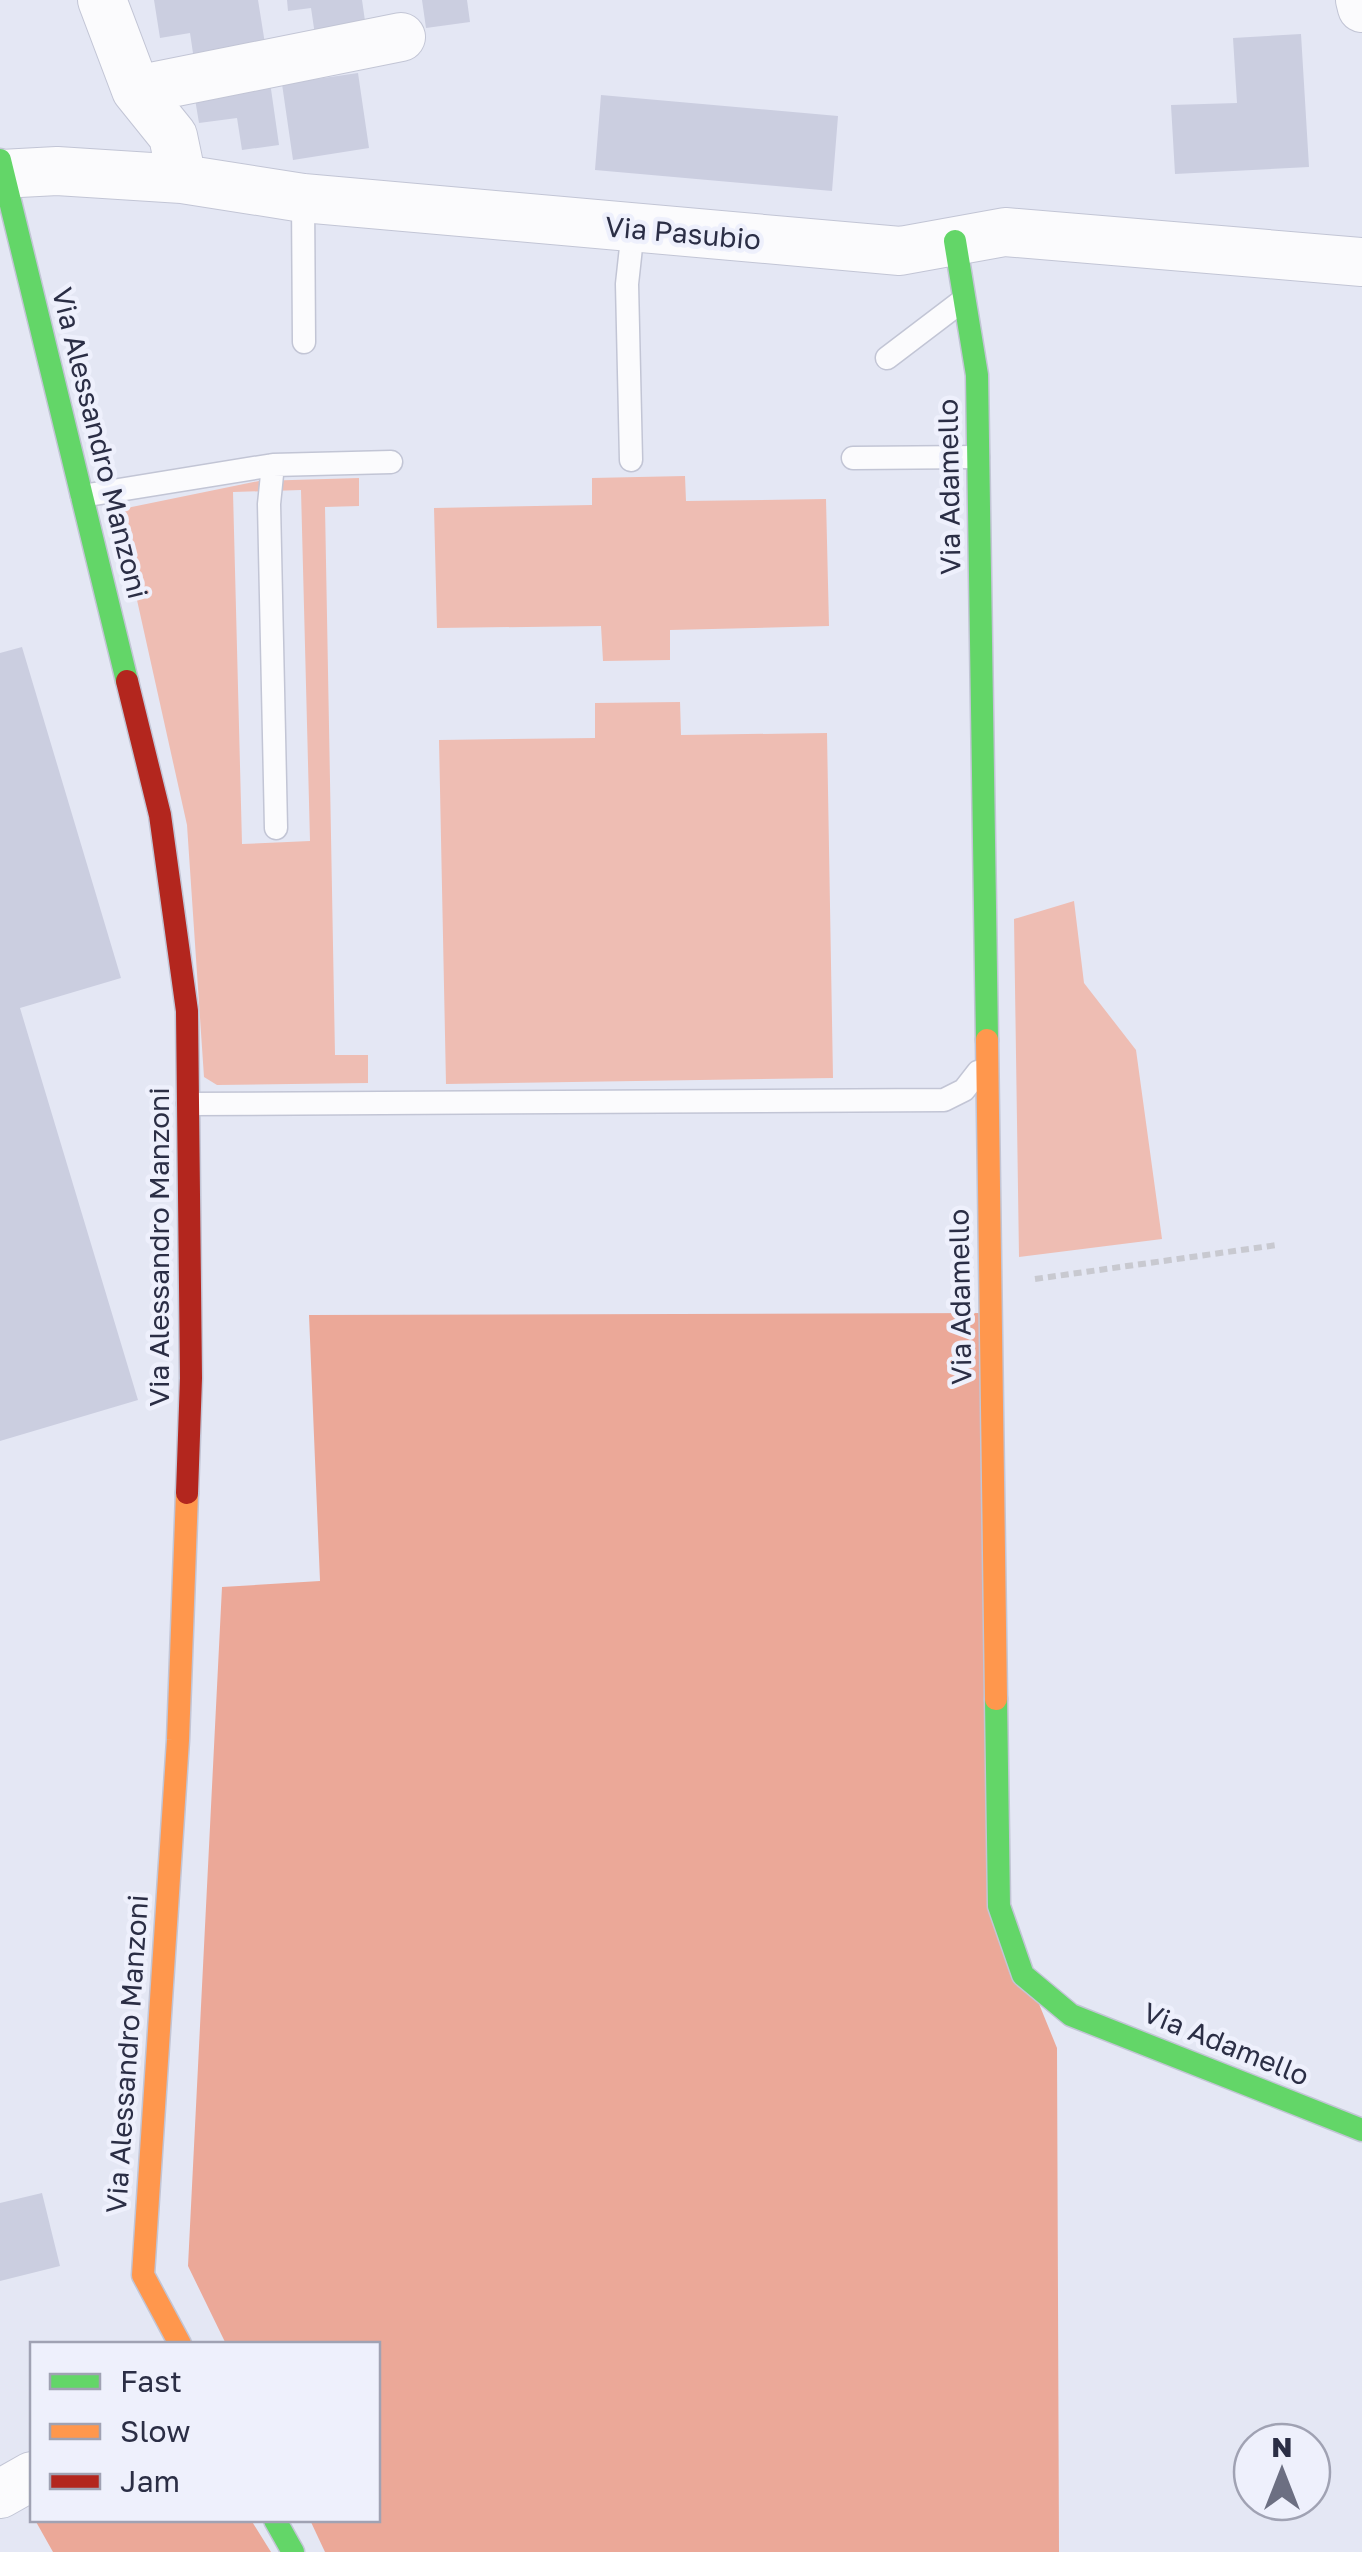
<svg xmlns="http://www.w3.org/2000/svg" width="1362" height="2552" viewBox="0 0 1362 2552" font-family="'Golos Text',sans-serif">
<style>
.green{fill:#eebdb3;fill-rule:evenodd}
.forest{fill:#eba898}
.building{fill:#cbcee0}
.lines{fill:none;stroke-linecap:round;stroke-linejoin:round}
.lane-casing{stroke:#c2c5d5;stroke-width:25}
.street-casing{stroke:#c2c5d5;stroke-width:50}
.fast-casing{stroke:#c2c5d5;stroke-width:25}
.slow-casing{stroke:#c2c5d5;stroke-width:25}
.jam-casing{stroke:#c2c5d5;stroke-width:25}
.path{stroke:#c8c9d0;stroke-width:6;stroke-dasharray:8 5;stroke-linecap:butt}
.lane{stroke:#fbfbfd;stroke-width:22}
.street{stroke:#fbfbfd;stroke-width:48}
.fast{stroke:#63d668;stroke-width:22}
.slow{stroke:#ff974d;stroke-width:22}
.jam{stroke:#b3261e;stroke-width:22}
.labels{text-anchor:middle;stroke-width:9;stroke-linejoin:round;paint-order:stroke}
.street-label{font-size:28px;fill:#2b2e45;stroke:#eef0fc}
</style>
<rect width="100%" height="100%" fill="#e4e7f4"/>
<path class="green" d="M 685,476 L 686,501 L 826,499 L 829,626 L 670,630 L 670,660 L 603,661 L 601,626 L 437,628 L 434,508 L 592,505 L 592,478 Z
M 359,478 L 359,506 L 325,507 L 335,1055 L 368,1055 L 368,1083 L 217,1085 L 204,1077 L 187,825 L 117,510 L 259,481 ZM 301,490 L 310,841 L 242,844 L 233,492 Z
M 680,702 L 681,735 L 827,733 L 833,1078 L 446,1084 L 439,740 L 595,738 L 595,703 Z
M 1074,901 L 1084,983 L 1136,1050 L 1162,1239 L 1019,1257 L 1014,919 Z"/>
<path class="forest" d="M 990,1313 L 999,1906 L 1057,2048 L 1059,2552 L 325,2552 L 310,2520 L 378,2520 L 378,2344 L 226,2344 L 188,2266 L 222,1587 L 320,1581 L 309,1315 Z
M 35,2520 L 251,2520 L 271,2552 L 53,2552 Z"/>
<path class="building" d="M 154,0 L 258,0 L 266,50 L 194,60 L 190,33 L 160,38 Z
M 287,0 L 362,0 L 366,28 L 315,35 L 311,8 L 288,11 Z
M 422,0 L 467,0 L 470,22 L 426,28 Z
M 1301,34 L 1309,167 L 1175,174 L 1171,105 L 1237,103 L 1233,38 Z
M 358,73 L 369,148 L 293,160 L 282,84 Z
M 269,75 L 279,145 L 242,150 L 237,118 L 199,123 L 193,87 Z
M 601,95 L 838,116 L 832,191 L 595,170 Z
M 22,647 L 121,978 L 20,1008 L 138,1400 L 0,1441 L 0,653 Z
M 42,2193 L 60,2266 L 0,2281 L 0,2203 Z"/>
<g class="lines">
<g class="lane-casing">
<path id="lane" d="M 303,198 L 304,342
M 887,358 L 962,301
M 853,458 L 978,457
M 631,460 L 627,284 L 633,229
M 273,465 L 269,504 L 276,828
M 82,496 L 273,465 L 391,462
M 188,1104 L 944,1100 L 964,1090 L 978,1072"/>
</g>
<g class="street-casing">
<path id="street" d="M 102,0 L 136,90 L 173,136 L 182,179
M 1360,0 L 1362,8
M 136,90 L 401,37
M 0,174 L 57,171 L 182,179 L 303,198 L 900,251 L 1005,232 L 1362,262
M 0,2494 L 32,2476"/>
</g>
<g class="fast-casing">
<path id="fast" d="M 0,160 L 127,681
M 955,241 L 977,375 L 987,1040
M 996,1699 L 999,1906 L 1023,1975 L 1071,2015 L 1362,2130
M 275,2520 L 293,2552"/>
</g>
<g class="slow-casing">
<path id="slow" d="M 987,1040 L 996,1699
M 180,2344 L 143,2275 L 178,1740 L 187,1493"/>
</g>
<g class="jam-casing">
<path id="jam" d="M 127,681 L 160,815 L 187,1011 L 191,1378 L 187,1493"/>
</g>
<path class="path" d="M 1035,1279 L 1277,1245"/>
<use href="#lane" class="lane"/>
<use href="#street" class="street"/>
<use href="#fast" class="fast"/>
<use href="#slow" class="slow"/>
<use href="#jam" class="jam"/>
</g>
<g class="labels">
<g class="street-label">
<text transform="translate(683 233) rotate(5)" y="10">Via Pasubio</text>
<text transform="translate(100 443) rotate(76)" y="10">Via Alessandro Manzoni</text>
<text transform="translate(949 487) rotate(-91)" y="10">Via Adamello</text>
<text transform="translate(159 1247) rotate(-90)" y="10">Via Alessandro Manzoni</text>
<text transform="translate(960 1297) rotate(-91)" y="10">Via Adamello</text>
<text transform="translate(1226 2044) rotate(22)" y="10">Via Adamello</text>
<text transform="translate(127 2054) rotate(-86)" y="10">Via Alessandro Manzoni</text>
</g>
</g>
<rect x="30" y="2342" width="350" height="180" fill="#eef0fc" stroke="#a0a2b3" stroke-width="2.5"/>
<rect x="50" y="2374" width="50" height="15" fill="#63d668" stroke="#a0a2b3" stroke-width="2.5"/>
<text x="120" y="2392" font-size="30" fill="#2b2e45">Fast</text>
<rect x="50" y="2424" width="50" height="15" fill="#ff974d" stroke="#a0a2b3" stroke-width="2.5"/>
<text x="120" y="2442" font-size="30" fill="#2b2e45">Slow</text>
<rect x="50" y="2474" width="50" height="15" fill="#b3261e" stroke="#a0a2b3" stroke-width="2.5"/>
<text x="120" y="2492" font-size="30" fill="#2b2e45">Jam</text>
<g transform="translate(1282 2472)"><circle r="48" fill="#eef0fc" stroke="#a0a2b3" stroke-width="2.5"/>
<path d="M0-8L18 38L0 25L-18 38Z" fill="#6c6f82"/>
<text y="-15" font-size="28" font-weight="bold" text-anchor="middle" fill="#2b2e45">N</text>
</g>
</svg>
